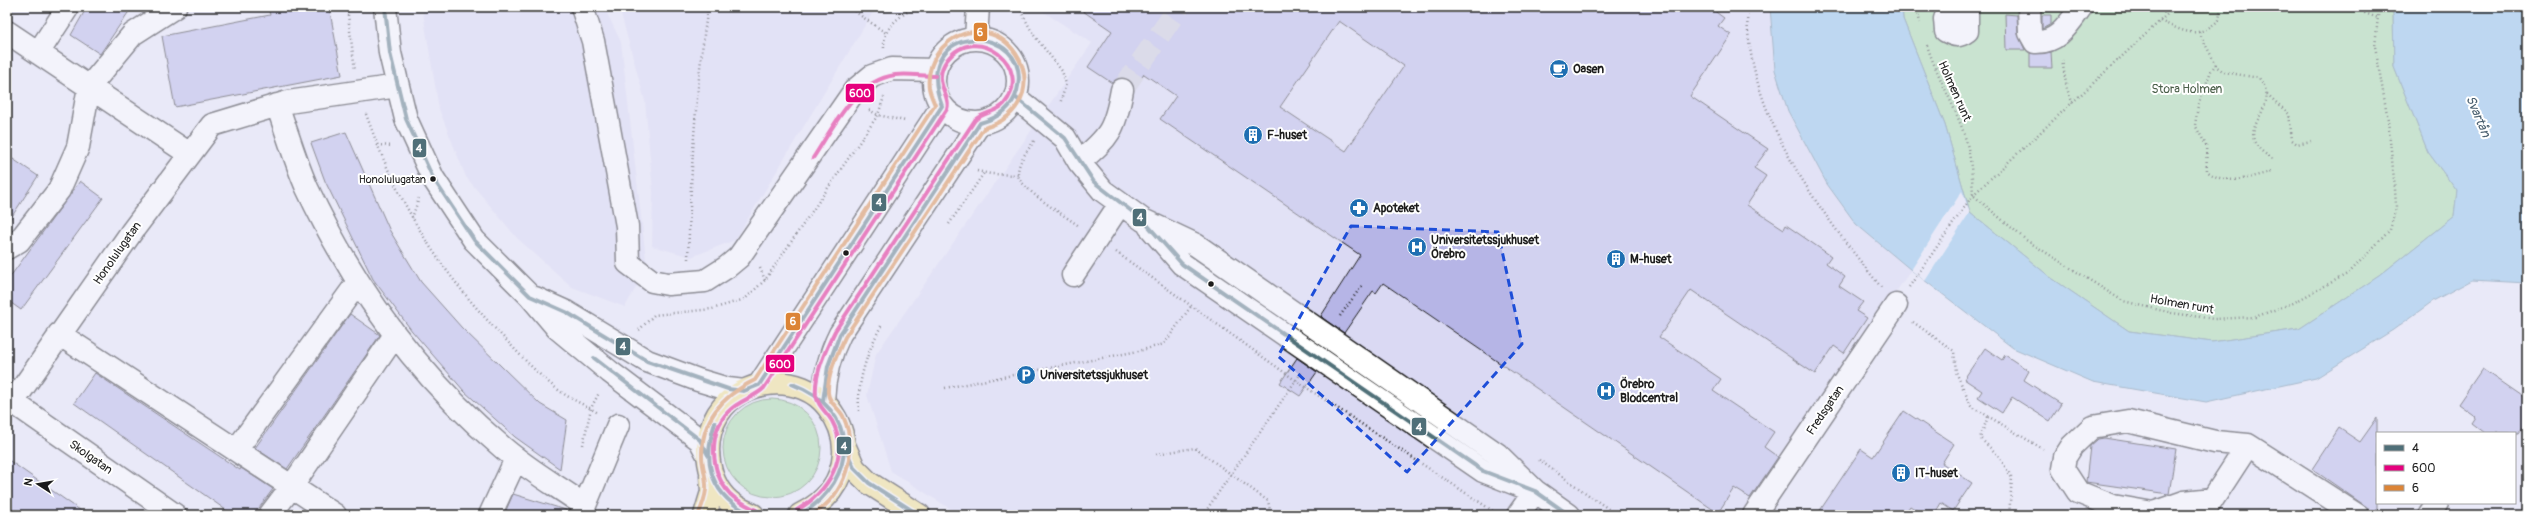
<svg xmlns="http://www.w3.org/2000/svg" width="2534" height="522" viewBox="0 0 2534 522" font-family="Pangolin,sans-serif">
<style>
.built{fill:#dad9f3}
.green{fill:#a3dca0;stroke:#607c5e}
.water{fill:#89c2e8;stroke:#5d8096}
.pier{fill:#e9e9f8}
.building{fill:#b6b5e6;stroke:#1c1c1c;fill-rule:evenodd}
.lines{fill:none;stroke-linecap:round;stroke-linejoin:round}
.minor-tunnel{stroke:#cacad7;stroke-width:22;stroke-dasharray:22 11;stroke-linecap:butt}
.minor-casing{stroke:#1c1c1c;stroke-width:25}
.major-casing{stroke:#1c1c1c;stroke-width:25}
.path{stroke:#1c1c1c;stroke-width:2.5;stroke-dasharray:1 3;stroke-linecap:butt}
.minor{stroke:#fff;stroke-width:22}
.major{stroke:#f7e281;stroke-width:22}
.bus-1-casing{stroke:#fff;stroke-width:7}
.bus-2-casing{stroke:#fff;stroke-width:7}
.bus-3-casing{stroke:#fff;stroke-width:7}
.bus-1{stroke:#4f6f78;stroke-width:4}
.bus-2{stroke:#e5007d;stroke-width:4}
.bus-3{stroke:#dc8436;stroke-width:4}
.marked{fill:none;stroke:#1d4ed8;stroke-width:3;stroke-dasharray:8 5;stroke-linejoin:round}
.bus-dot{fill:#1c1c1c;stroke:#fff;stroke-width:1.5}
.labels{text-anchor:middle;stroke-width:4;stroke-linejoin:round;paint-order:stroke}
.bus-label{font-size:11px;fill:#1c1c1c;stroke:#fff;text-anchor:end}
.poi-label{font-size:12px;font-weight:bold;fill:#1c1c1c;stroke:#fff;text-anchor:start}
.park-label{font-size:12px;fill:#4b5f4a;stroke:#fff}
.street-label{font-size:12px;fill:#1c1c1c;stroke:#fff}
.water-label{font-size:13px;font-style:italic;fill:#485e6e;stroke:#fff}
.line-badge{stroke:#fff;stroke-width:1.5}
.badge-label{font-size:11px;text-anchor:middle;font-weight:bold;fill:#fff}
</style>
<rect width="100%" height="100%" fill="#e9e9f8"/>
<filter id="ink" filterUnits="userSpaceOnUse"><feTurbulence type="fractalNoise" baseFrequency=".025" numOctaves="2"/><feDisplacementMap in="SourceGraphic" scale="8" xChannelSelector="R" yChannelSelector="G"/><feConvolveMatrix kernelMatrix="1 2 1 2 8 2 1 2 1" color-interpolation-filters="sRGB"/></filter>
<g filter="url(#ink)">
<path class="built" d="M 422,7 L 604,7 L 621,42 L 647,268 L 625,307 L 572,287 L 517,238 L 466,177 L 439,109 Z
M 619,7 L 876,7 L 735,240 L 691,257 L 652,246 L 653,192 L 645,101 Z
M 1036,7 L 1770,7 L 1775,70 L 1788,111 L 1827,184 L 1856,224 L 1911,270 L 1753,500 L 1770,515 L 960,515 L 891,471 L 867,395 L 876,354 L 1092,43 Z"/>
<path class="green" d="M 1902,7 L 2393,7 L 2394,67 L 2428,152 L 2457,191 L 2454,216 L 2379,276 L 2299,329 L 2212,342 L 2129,331 L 2050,277 L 1970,212 L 1945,125 L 1903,19 Z
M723 448a49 49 0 1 1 98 0a49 49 0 1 1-98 0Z"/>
<path class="water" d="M 1770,7 L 1902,7 L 1903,19 L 1945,125 L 1970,212 L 2050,277 L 2129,331 L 2212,342 L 2299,329 L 2379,276 L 2454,216 L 2457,191 L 2428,152 L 2394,67 L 2393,7 L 2527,7 L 2527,283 L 2472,280 L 2433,301 L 2393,330 L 2316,378 L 2206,402 L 2093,382 L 2013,348 L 1911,270 L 1856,224 L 1827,184 L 1788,111 L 1775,70 Z"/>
<path class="pier" d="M 1962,191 L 1970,212 L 1925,281 L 1911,270 Z"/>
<path class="building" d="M 87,7 L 132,7 L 100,54 L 71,35 Z
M 268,7 L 329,7 L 342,75 L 175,107 L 162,36 L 270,15 Z
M 1077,7 L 1709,7 L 1724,18 L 1718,26 L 1731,35 L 1690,96 L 1768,149 L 1754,168 L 1766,176 L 1747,205 L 1784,229 L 1786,225 L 1831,256 L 1826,263 L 1845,277 L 1839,286 L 1863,302 L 1856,311 L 1867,318 L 1844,353 L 1834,346 L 1815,374 L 1691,290 L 1659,337 L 1721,379 L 1713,391 L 1774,432 L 1764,447 L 1778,457 L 1750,498 L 1734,488 L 1718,513 L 1383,283 L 1376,293 L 1373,291 L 1344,333 L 1324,319 L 1321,316 L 1360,255 L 1160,119 L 1176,96 L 1144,74 L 1134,89 L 1130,81 L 1125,78 L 1118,78 L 1112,83 L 1088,67 L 1112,31 ZM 1339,21 L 1404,66 L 1346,151 L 1280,107 Z
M 2005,14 L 2017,15 L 2018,34 L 2025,50 L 2006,50 Z
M 2042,15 L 2051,15 L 2051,24 L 2042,29 Z
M 2051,52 L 2052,68 L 2030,68 L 2030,53 Z
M 346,132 L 390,231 L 421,282 L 462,328 L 540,404 L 567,420 L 560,469 L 515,437 L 464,391 L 412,331 L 373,279 L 325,181 L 311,143 Z
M 7,155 L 38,176 L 7,224 Z
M 80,181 L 103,198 L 21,310 L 7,300 L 7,281 Z
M 350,314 L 380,335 L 287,469 L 255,448 Z
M 1985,348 L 2002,360 L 2005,355 L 2029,371 L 2024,380 L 2061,404 L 2050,421 L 2012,397 L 2002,413 L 1978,397 L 1982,391 L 1964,379 Z
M 1297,358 L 1317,372 L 1300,396 L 1280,383 Z
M 2482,369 L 2527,400 L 2527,421 L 2518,433 L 2485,433 L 2472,423 L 2476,417 L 2458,404 Z
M 95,373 L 240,470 L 241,468 L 273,489 L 254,515 L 233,515 L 74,403 Z
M 1904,411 L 1954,444 L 1942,463 L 1972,483 L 1953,511 L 1941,503 L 1934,515 L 1924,515 L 1910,506 L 1904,515 L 1817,515 L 1861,449 L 1873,457 Z
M 2377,418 L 2377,514 L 2312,469 L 2339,428 L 2360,442 Z
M 2104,438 L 2176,449 L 2169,494 L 2086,482 L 2090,446 L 2098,439 Z
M 7,459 L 87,515 L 7,515 Z
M 513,494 L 566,510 L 566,515 L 504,515 Z"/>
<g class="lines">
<path class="minor-tunnel" d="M 1122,90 L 1179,7"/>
<g class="minor-casing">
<path id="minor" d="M 385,7 L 390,53 L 406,119 L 433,178 L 474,240 L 530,296 L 557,328 L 610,372 L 700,440 L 708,455
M 582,7 L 593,41 L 627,226 L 628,263 L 652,281 L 668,284 L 705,281 L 727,267 L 739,257 L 855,90 L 872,76 L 892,69 L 935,70
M 1950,7 L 1945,19 L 1946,31 C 1955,36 1959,37 1967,31 L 1967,7
M 2029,7 L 2030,33 L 2035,42 C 2058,43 2068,25 2081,7
M 7,32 L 188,153
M 976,38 L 978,7
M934 81a42 42 0 1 1 84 0a42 42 0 1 1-84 0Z
M 38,53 L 68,7
M 1015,97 L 1065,138 L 1079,162 L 1103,191 L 1143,220 L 1196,245 L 1497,454 L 1535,491 L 1569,515
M 277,105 C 287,132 295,161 307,188 C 354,288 418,376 502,447 C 527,469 557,486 584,505
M 1079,162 C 1110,137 1115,129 1122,90
M 1149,226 L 1182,264 L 1483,471 L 1526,488
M 7,248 L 19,241 L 59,190 L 78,147 L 89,87 L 133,34 L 175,7
M 1073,275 L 1120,204
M 535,298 L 566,312 L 647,361 L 698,380 L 728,389 L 744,391
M 59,334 L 335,515
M 759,385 L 942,106
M 7,398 L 175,515
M 823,401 C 824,376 829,356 840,334 L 980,123
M 13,402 L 133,230 L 212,125 L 288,102 L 398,86
M 237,449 L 358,282
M 2213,499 L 2184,502 L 2153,513 L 2113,506 L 2078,492 L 2063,469 L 2065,457 L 2072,446 L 2092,427 L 2128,421 L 2215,442 L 2248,445 L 2357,515
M 2205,511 L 2248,445
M 270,515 L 292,486 L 395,335
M 490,515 L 516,459
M 581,515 L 618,425
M 1518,515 L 1535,491
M 1754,515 L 1896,305
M 2429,515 L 2437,503"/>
</g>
<g class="major-casing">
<path id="major" d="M 844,445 L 854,468 L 869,483 L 919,515
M 705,515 L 712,492 L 711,475
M 753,515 C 747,512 739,509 734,505 C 706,486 701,442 718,414 C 741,377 801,372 828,407 C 838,420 845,437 844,454 C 842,483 825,503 800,515"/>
</g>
<path class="path" d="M 347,7 L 355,70
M 848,7 L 886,33
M 1019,7 L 1033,34 L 1062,71 L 1066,84 L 1060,104
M 1747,7 C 1746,115 1817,208 1881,287
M 1917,7 L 1920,23
M 2158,7 L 2167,15
M 2359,7 L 2365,13 L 2378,18
M 2160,21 C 2186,32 2196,40 2219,20 L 2221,7
M 2199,32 L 2217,67 L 2224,72 L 2259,78 C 2287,111 2223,130 2273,159
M 1927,45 C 1937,77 1955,105 1965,137 C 1971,156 1972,175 1973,195 L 2026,240 L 2123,301 L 2172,313 L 2214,319 L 2255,317 L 2293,303 L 2349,273 L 2390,230 L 2396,207 L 2395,189 L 2388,120 L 2375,46 L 2379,7
M 884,48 C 883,27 899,17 915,7
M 2062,60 L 2067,89 L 2073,104
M 2216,64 L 2211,71 L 2198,106 L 2195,125 L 2206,145 L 2207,171 C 2226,187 2250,177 2272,172
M 2267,94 L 2289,114 L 2292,140 L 2297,144 L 2311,141
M 869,110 L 878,115 L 905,121
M 366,114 C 398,205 439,271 506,340 C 524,359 542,379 564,394 C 575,401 587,406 598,413
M 1034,141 C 1027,152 1018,161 1018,174 C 1018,188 1067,217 1079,226
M 377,145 L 392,146
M 977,171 L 991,174 L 1018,175
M 412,218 L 419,198
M 949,224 L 984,173
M 1116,252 L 1295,380 L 1496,513
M 688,259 C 691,175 695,91 708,7
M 760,268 L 765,280
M 1909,287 L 1973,195 L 2175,7
M 1340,316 L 1363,284
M 1913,322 L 1954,351 L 1956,372 L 1971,406 L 2043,449
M 639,330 L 654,315 L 712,309 L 745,299 L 765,280 L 878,115 L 884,97
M 945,388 L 1139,351 L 1164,344 L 1192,305
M 859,411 C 857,381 867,353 881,326
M 1988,417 L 1980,438 L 1998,455 L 2012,478 L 2009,515
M 583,445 L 591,408 L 599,393
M 1156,454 L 1195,448 L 1268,501 L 1271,515
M 1539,460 L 1617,515
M 1203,515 L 1301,373"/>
<use href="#minor" class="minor"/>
<use href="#major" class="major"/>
<g class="bus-1-casing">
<path id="bus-1" d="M 385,7 L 390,53 L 406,119 L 433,178 L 474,240 L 530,296 L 566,312 L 647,361 L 728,389 L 744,391 L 759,385
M 1015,97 L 1065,138 L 1094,182 L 1143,220 L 1182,264 L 1483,471 L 1535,491 L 1569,515
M 594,358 L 700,440 L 708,455
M 792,384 C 860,409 860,479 800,515
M 759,385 L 942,106 C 908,18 1035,22 1017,91 C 1012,109 998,118 980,123 L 840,334 L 828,366 L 823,401
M 715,423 C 701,464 712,498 753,515
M 844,445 L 854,468 L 869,483 L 919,515"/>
</g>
<g class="bus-2-casing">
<path id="bus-2" d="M 813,158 C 833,128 854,81 895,75 C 908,73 922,76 935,76
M 756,510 C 746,505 737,501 730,494 C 710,472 708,433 728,412 C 739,400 754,398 764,388 L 947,109 C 952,96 931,82 947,60 C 976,21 1035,67 1004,104 C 996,113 983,112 975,120 L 835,331 C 826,349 814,374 816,395 C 818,407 826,411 832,421 C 851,456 828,492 797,510"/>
</g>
<g class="bus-3-casing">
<path id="bus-3" d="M 699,513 C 702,506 705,498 706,490 C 707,478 702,467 702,456 C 701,419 724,395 755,380 L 935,105 C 933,100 930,94 929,88 C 925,58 951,29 982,32 C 1011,36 1030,66 1023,93 C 1017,112 1002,123 984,128 L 845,337 C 838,353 827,374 828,393 C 829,403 838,407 843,416 C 859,451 846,495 812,515"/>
</g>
<use href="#bus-1" class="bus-1"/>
<use href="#bus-2" class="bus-2"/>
<use href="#bus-3" class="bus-3"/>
</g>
</g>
<path d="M0 0H2534V522H0ZM 1351,226 L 1498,232 L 1522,344 L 1407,472 L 1278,356 Z" fill="#e9e9f8" fill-opacity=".55" fill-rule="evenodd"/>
<path class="marked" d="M 1351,226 L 1498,232 L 1522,344 L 1407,472 L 1278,356 Z"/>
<defs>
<g id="cafe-disc" transform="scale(1)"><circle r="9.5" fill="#1f6fb2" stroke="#fff"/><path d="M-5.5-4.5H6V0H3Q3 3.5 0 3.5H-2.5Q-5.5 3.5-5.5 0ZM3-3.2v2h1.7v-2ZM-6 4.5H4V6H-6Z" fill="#fff"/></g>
<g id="building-disc" transform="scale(1)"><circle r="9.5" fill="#1f6fb2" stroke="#fff"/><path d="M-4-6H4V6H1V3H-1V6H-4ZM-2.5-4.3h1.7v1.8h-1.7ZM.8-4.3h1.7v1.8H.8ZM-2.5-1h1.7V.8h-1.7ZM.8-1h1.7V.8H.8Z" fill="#fff"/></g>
<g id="pharmacy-disc" transform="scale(1)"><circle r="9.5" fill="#1f6fb2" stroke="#fff"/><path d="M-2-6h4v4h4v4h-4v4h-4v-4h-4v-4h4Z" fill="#fff"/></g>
<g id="hospital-disc" transform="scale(1)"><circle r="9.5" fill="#1f6fb2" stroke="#fff"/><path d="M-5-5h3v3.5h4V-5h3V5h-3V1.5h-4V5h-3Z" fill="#fff"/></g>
<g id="parking-disc" transform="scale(1)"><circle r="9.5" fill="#1f6fb2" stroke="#fff"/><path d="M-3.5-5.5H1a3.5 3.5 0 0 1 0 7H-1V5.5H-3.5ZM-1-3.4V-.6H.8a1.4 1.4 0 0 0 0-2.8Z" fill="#fff"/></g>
</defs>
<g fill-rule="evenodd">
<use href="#cafe-disc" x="1559" y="69"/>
<use href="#building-disc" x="1253" y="135"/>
<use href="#pharmacy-disc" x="1359" y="208"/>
<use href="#hospital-disc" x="1417" y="247"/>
<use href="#building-disc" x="1616" y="259"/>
<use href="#parking-disc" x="1026" y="375"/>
<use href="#hospital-disc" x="1606" y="391"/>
<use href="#building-disc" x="1901" y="473"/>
</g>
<g class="bus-dot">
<circle cx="433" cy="179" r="3.5"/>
<circle cx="846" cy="253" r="3.5"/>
<circle cx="1211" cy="284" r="3.5"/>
</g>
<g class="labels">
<g class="bus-label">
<text x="426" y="183">Honolulugatan</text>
</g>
<g class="poi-label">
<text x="1573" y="73">Oasen</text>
<text x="1267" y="139">F-huset</text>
<text x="1373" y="212">Apoteket</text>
<text x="1431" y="244">Universitetssjukhuset<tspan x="1431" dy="14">Örebro</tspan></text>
<text x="1630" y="263">M-huset</text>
<text x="1040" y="379">Universitetssjukhuset</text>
<text x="1620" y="388">Örebro<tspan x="1620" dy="14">Blodcentral</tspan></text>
<text x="1915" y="477">IT-huset</text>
</g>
<g class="park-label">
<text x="2187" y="93">Stora Holmen</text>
</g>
<g class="street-label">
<text transform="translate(1955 91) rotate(66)" y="4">Holmen runt</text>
<text transform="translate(117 253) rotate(-55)" y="4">Honolulugatan</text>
<text transform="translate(2182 304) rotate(10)" y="4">Holmen runt</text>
<text transform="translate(1825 410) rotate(-56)" y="4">Fredsgatan</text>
<text transform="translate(91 457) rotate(35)" y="4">Skolgatan</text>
</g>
<g class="water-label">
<text transform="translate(2479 116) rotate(67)" y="5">Svartån</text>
</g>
</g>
<g class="line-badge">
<rect x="973" y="22" width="15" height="20" rx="4" fill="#dc8436"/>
<rect x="845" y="83" width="30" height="20" rx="4" fill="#e5007d"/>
<rect x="412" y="138" width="15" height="20" rx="4" fill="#4f6f78"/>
<rect x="871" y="193" width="16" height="19" rx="4" fill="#4f6f78"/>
<rect x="1132" y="208" width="15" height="19" rx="4" fill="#4f6f78"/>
<rect x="785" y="312" width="16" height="19" rx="4" fill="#dc8436"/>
<rect x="615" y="337" width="16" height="19" rx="4" fill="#4f6f78"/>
<rect x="765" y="354" width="30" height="19" rx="4" fill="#e5007d"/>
<rect x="1411" y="417" width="16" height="19" rx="4" fill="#4f6f78"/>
<rect x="836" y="436" width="16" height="19" rx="4" fill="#4f6f78"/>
</g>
<g class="badge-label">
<text x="980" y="36">6</text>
<text x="860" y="97">600</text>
<text x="419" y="152">4</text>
<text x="879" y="206">4</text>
<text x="1140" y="221">4</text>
<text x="793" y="325">6</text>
<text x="623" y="350">4</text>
<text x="780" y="368">600</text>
<text x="1419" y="431">4</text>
<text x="844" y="450">4</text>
</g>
<rect width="2534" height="522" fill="none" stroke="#fff" stroke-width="24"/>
<rect x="12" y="12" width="2510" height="498" fill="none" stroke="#1c1c1c" stroke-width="1.5" filter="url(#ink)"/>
<rect x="2376" y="432" width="140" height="72" fill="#ffffff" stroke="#a4a4a4"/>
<rect x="2384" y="445" width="20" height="6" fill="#4f6f78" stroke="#a4a4a4"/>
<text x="2412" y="452" font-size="12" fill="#1c1c1c">4</text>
<rect x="2384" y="465" width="20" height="6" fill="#e5007d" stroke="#a4a4a4"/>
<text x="2412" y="472" font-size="12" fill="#1c1c1c">600</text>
<rect x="2384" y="485" width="20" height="6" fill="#dc8436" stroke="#a4a4a4"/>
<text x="2412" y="492" font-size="12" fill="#1c1c1c">6</text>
<g transform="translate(38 484) rotate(282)" stroke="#ffffff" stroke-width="3" paint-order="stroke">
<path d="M0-3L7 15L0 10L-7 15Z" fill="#1c1c1c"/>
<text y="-6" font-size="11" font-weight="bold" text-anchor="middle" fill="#1c1c1c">N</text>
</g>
</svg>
